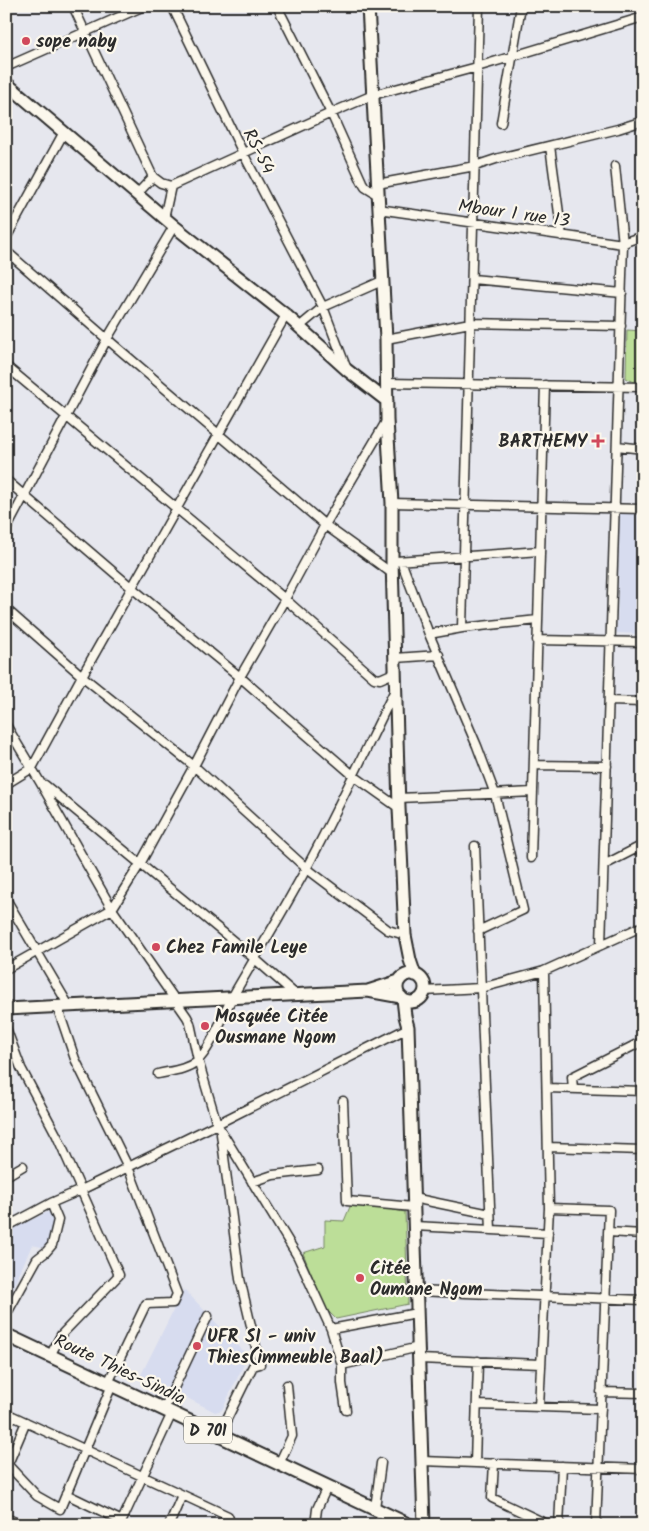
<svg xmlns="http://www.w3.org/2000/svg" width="649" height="1531" viewBox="0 0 649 1531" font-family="Kalam,sans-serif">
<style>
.built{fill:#d7dcef}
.green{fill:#bcde98;stroke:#748462}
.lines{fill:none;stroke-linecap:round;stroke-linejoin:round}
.street-casing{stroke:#2b2b2b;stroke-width:11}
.secondary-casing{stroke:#2b2b2b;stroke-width:15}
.primary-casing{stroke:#2b2b2b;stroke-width:16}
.street{stroke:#fbf7ec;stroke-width:8}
.secondary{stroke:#fbf7ec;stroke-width:11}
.primary{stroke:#fbf7ec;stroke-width:12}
.poi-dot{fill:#d1495b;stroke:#fbf7ec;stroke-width:2}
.labels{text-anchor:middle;stroke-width:4.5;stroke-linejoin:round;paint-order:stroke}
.shield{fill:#fbf7ec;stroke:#696865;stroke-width:1}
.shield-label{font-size:16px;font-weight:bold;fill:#2b2b2b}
.poi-label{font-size:18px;font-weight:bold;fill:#2b2b2b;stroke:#fbf7ec;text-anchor:start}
.street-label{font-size:18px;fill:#2b2b2b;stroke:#fbf7ec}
</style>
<rect width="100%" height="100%" fill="#e6e7ee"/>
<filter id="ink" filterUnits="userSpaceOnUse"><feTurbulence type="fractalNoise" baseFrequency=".02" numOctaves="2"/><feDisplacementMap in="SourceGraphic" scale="10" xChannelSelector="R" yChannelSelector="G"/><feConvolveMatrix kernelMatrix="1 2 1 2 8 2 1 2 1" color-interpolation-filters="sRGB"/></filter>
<g filter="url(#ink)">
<path class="built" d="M 620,510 L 643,511 L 643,634 L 617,633 Z
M 50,1211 L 56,1220 L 46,1248 L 32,1245 L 6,1303 L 6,1232 Z
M 184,1289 L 248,1356 L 222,1410 L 215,1412 L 141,1375 Z"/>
<path class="green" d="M 627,330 L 643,331 L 643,383 L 634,382 L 626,378 Z
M 352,1202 L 405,1212 L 408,1304 L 336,1319 L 324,1307 L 303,1253 L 325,1246 L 325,1220 L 344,1221 Z"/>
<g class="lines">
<g class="street-casing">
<path id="street" d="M 73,6 L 153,177
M 172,6 L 243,153 L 323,307 L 346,367
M 277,6 L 331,113 L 362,182 L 365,187 L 378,195
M 6,67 L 144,6
M 501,123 L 521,6
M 550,146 L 562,236
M 377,184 L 475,166 L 499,158 L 618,129 L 643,121
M 137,194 L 153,177 L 161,183 L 171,186 L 331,113 L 373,95 L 477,67 L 643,17
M 378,209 L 623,244 L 628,241 L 643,236
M 164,218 L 171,186
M 6,238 L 64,132
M 6,251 L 107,339 L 325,525 L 393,574
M 472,279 L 622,293
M 299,327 L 323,307 L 382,281
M 386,339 L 470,323 L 621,326
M 6,366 L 285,599 L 374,678 L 380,679 L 396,672
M 386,383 L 643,387
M 617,446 L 643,449
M 6,480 L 132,588 L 240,677 L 354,776 L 399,808
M 392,503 L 643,509
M 6,530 L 107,339 L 174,226
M 396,561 L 540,551
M 401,561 L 429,634 L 477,746 L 495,794 L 523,910 L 478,931
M 6,609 L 82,676 L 194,766 L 306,868 L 388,930 L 405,935
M 462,628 L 479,6
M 429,634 L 462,628 L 538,620
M 537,640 L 643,642
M 395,658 L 439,655
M 609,701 L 643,702
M 6,725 L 40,782 L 112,909 L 187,1017 L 190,1023 L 198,1060 L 217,1124 L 298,1257 L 331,1329 L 342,1365 L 342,1383 L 346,1410
M 534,765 L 607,766
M 6,784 L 32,768 L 82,676 L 286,315
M 45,785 L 255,959 L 295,994
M 399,798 L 533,792
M 475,846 L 491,1230
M 531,858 L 545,385
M 604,865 L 643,845
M 6,899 L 69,1006
M 601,945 L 623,244 L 615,166
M 6,969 L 112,909 L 140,864 L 194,766 L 240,677 L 285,599 L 325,525 L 387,420
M 424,991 L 481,988 L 544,971 L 643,926
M 57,1006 L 75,1059 L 128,1167 L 177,1294 L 173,1303 L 146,1304 L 108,1383
M 6,1028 L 21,1068 L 57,1136 L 119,1275 L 61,1335 L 50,1356
M 158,1074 C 171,1071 186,1070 197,1061 C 211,1049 224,1012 234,994 C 258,953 283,911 306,869 C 337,811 365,751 394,692
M 547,1088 L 643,1091
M 573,1089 L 572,1077 L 643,1041
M 343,1101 L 347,1201 L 413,1207
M 548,1147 L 643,1150
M 6,1176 L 23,1166
M 252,1182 L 273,1175 L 318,1170
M 413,1198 L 490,1214
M 549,1208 L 609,1210 L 596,1525
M 414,1226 L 548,1233
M 6,1227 L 51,1203 L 81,1190 L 217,1124 L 408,1028
M 608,1232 L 643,1234
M 416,1291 L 643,1300
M 6,1315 L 37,1259 L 46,1252 L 52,1245 L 58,1220 L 51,1203
M 331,1329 L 417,1313
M 419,1359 L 541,1364
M 342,1365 L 419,1347
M 601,1392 L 643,1393
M 477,1405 L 601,1409
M 539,1407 L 549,1208 L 544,971
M 164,1409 L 208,1316
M 6,1413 L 228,1516 L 231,1525
M 219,1435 L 253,1366 L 260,1364 L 240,1279 L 221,1134
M 422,1461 L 643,1469
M 6,1463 L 37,1496 L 60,1509 L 112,1385
M 475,1463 L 478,1361
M 494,1463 L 492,1498 L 549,1525
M 8,1464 L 26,1422
M 279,1464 L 292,1436 L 287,1385
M 66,1494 L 122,1521
M 375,1508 L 381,1463
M 6,1518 L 22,1525
M 120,1525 L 172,1413
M 169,1525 L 182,1495
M 315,1525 L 317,1509 L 327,1487
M 559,1525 L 562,1466"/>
</g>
<g class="secondary-casing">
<path id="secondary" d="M 368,6 L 386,339 L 387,420 L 392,503 L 392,561 L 399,808 L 405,935 L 410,960 L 415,975
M 6,83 L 174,226 L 286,315 L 347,370 L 387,401
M397 988a14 14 0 1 1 28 0a14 14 0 1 1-28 0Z
M 368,991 L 401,997
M 403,999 L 405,1016 L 408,1027 L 424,1525
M 6,1009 L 368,991 L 399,981"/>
</g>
<g class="primary-casing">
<path id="primary" d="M 6,1335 L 409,1525"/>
</g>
<use href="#street" class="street"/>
<use href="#secondary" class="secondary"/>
<use href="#primary" class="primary"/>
</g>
</g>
<g class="poi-dot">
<circle cx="26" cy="41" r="5"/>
<path d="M595.5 433.5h5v5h5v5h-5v5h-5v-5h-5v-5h5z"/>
<circle cx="156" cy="947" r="5"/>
<circle cx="205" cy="1026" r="5"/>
<circle cx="360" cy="1278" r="5"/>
<circle cx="197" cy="1346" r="5"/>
</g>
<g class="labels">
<rect class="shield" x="184" y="1416.5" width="48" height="27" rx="4"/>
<g class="shield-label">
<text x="208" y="1436">D 701</text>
</g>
<g class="poi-label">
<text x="36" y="47">sope naby</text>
<text x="587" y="447" text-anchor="end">BARTHEMY</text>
<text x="166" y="953">Chez Famile Leye</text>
<text x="215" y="1022">Mosquée Citée<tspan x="215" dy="21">Ousmane Ngom</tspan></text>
<text x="370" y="1274">Citée<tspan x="370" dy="21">Oumane Ngom</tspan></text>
<text x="207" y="1342">UFR SI - univ<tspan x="207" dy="21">Thies(immeuble Baal)</tspan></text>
</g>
<g class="street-label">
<text transform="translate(259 151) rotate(63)" y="6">RS-54</text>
<text transform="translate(514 213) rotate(8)" y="6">Mbour 1 rue 13</text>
<text transform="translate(120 1369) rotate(25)" y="6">Route Thies-Sindia</text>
</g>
</g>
<rect width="649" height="1531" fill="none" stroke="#fbf7ec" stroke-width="25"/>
<rect x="12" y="12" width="624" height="1506" fill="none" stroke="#2b2b2b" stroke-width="2" filter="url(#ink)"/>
</svg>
